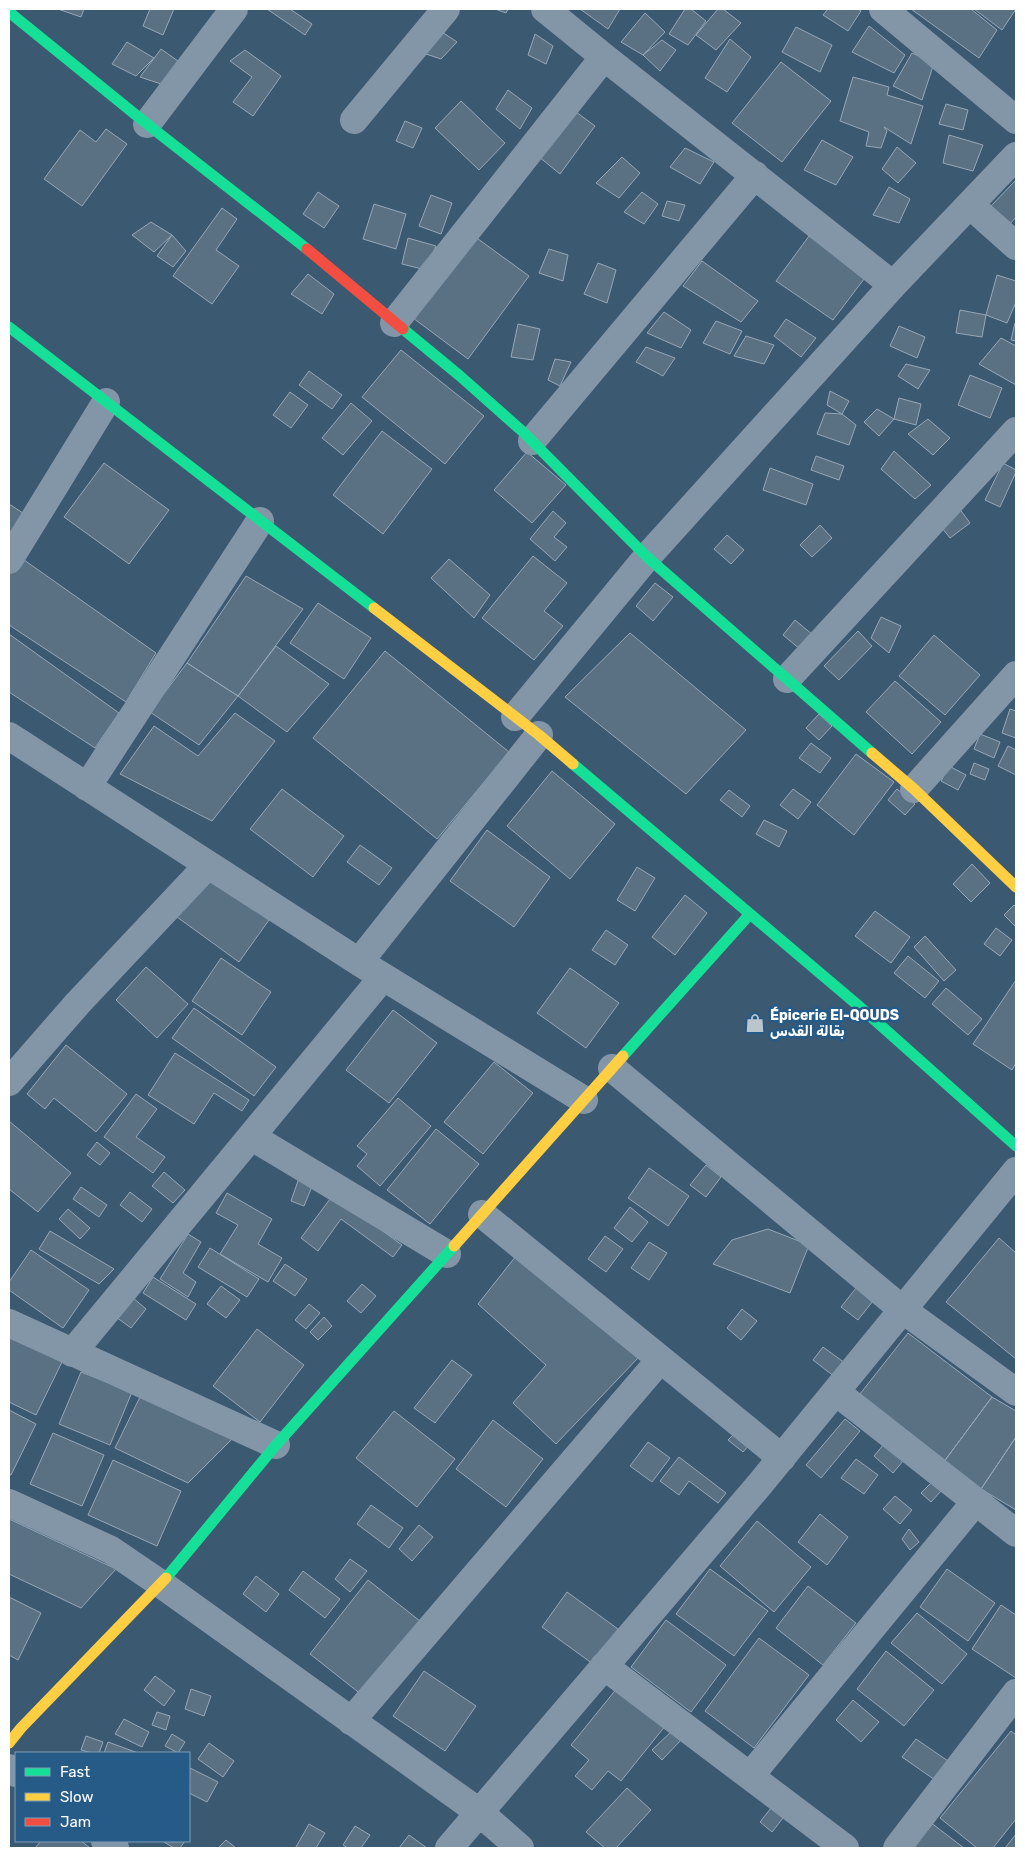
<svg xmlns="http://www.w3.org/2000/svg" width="1025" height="1857" viewBox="0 0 1025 1857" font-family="Rubik,'Noto Sans Arabic',sans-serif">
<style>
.building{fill:#5a7184;stroke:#97a7b6}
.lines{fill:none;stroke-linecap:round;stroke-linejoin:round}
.street{stroke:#8396a7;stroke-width:28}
.fast{stroke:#16e098;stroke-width:11}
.slow{stroke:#ffcf43;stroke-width:11}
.jam{stroke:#f24e42;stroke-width:11}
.labels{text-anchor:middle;stroke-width:5;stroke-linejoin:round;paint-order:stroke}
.poi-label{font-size:14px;font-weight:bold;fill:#fff;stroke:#265b88;text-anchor:start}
</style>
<rect width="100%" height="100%" fill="#3c5972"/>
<path class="building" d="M 58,9 L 84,9 L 81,17 Z
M 150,9 L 174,9 L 163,35 L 143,26 Z
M 267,9 L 290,9 L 312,24 L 305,35 Z
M 495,9 L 508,9 L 506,13 Z
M 580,9 L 620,9 L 608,29 Z
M 685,9 L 691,9 L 706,21 L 688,45 L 669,34 Z
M 718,9 L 723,9 L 741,23 L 716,50 L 696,35 Z
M 828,9 L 858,9 L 861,11 L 848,31 L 823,15 Z
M 911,9 L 971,9 L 997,30 L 979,58 Z
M 974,9 L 1016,9 L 1002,30 Z
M 645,13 L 665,32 L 643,55 L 621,42 Z
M 869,26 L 905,55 L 894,73 L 852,52 Z
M 796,27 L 832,45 L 820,72 L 782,52 Z
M 436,28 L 457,42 L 441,59 L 417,51 Z
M 535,34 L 553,46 L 546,64 L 528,55 Z
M 730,39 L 751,57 L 727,92 L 705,78 Z
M 662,40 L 676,50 L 660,71 L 643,55 Z
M 127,42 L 154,58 L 136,76 L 112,64 Z
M 161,49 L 178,61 L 161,84 L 140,77 Z
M 245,50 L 281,76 L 253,116 L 233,102 L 252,77 L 230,61 Z
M 912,53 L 934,63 L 922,100 L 893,86 Z
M 781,62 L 831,101 L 782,162 L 732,123 Z
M 853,77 L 889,87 L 887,95 L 923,106 L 911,144 L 884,127 L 887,131 L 881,148 L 866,146 L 869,132 L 840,121 Z
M 508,90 L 532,108 L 520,129 L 496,109 Z
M 461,101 L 505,143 L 479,170 L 435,128 Z
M 946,104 L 968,110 L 963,130 L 939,124 Z
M 572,109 L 595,126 L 560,174 L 538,156 Z
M 405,121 L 422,128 L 413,148 L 396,141 Z
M 106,129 L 127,144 L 82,206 L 44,179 L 80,130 L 96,142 Z
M 949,135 L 983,145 L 973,171 L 943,163 Z
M 822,140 L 853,157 L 836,185 L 804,170 Z
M 897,147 L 916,163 L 898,183 L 882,169 Z
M 685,148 L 714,162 L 700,184 L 670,167 Z
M 622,157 L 640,173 L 619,198 L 596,183 Z
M 1016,180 L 1016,217 L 1009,225 L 990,207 Z
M 889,187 L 910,199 L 899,223 L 873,215 Z
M 318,192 L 339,206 L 324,228 L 303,214 Z
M 642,192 L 658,204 L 644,224 L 624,212 Z
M 431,195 L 452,203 L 441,234 L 419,226 Z
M 667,201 L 685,205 L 679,221 L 662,216 Z
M 374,204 L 406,214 L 396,249 L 363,239 Z
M 222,208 L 237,219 L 216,250 L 239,266 L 212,304 L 173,276 Z
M 151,222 L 172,235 L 154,252 L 132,235 Z
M 172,235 L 186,251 L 173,267 L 157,256 Z
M 474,236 L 529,276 L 468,359 L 413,318 Z
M 809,236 L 867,275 L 833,320 L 776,281 Z
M 408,238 L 436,246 L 426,270 L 402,264 Z
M 549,249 L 568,255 L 563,281 L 539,273 Z
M 702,261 L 758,301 L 741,322 L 683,286 Z
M 598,263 L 616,270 L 607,303 L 584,294 Z
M 308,274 L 334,294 L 322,314 L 291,294 Z
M 997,275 L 1016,281 L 1016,302 L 1007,323 L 986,315 Z
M 960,310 L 986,315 L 982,337 L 956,333 Z
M 664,312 L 691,330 L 681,348 L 647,333 Z
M 786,319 L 816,338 L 801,357 L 774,336 Z
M 716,321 L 742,331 L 730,354 L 703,343 Z
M 1015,323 L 1016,323 L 1016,341 L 1011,340 Z
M 518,324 L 540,329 L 533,360 L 511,357 Z
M 899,326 L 925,337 L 917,358 L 890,346 Z
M 746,336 L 774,345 L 764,364 L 734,356 Z
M 1001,338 L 1016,346 L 1016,385 L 979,364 Z
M 646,347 L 675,358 L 663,376 L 636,362 Z
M 401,350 L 484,416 L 445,464 L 362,397 Z
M 555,359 L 571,362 L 560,386 L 548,380 Z
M 906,364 L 930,370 L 918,389 L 898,376 Z
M 309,371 L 342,395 L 332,409 L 299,385 Z
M 970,375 L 1002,388 L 990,418 L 958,405 Z
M 830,391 L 849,401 L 842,414 L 827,405 Z
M 290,392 L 308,405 L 291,428 L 273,415 Z
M 899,398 L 921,404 L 916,425 L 894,419 Z
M 351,403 L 372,421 L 343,455 L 322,438 Z
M 877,409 L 894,419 L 879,436 L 864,422 Z
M 825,413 L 842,414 L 856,425 L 849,445 L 817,434 Z
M 928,419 L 950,438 L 933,455 L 908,434 Z
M 382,431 L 432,469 L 383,534 L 333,495 Z
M 894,451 L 931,485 L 915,499 L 881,469 Z
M 527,452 L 566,485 L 532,523 L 494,490 Z
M 816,456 L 844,466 L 839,480 L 811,470 Z
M 104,463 L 169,510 L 129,564 L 64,517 Z
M 1003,463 L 1016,470 L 1016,472 L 1000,507 L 985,500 Z
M 770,468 L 813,484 L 806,505 L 763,490 Z
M 9,504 L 26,515 L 9,542 Z
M 959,508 L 970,523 L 950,538 L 939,524 Z
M 553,511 L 566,523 L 554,537 L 567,547 L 555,561 L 530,539 Z
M 820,525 L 832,538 L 812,557 L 800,545 Z
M 727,535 L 744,550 L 731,564 L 714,549 Z
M 17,555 L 156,653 L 126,702 L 9,625 L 9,570 Z
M 533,556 L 567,583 L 544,611 L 563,626 L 534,660 L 482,618 Z
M 449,559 L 490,595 L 474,618 L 431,578 Z
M 246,576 L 303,609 L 238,696 L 187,663 Z
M 655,583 L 673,597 L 653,621 L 636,606 Z
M 318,603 L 371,638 L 344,679 L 290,643 Z
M 881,617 L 901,626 L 889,653 L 871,638 Z
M 795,620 L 813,635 L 801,650 L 783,635 Z
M 858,631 L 872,646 L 839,680 L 824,666 Z
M 630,633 L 746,730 L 686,794 L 565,697 Z
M 9,634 L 119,713 L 95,748 L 9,692 Z
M 934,635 L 980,675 L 945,715 L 899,676 Z
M 276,646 L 329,684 L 287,732 L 238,696 Z
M 385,651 L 509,752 L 437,839 L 313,738 Z
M 187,663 L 238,696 L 199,745 L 150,712 Z
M 895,681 L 941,722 L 912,754 L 866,712 Z
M 1010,709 L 1016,711 L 1016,738 L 1002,733 Z
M 235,713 L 275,741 L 212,821 L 120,774 L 154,726 L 198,756 Z
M 819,714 L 832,726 L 819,740 L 806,728 Z
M 980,734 L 1000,742 L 994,758 L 974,749 Z
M 811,743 L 831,758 L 820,773 L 799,758 Z
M 1008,746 L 1016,750 L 1016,775 L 998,766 Z
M 856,754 L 894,782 L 854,835 L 817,805 Z
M 974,763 L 989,769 L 985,780 L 970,774 Z
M 949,766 L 966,775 L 958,790 L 941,781 Z
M 552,771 L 615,824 L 570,879 L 507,826 Z
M 282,789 L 344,836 L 313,877 L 250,829 Z
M 793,789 L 811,802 L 798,819 L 780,805 Z
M 897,789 L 915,804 L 905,815 L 888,800 Z
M 729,790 L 750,806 L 742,817 L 720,800 Z
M 764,820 L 787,831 L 779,847 L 756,834 Z
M 487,830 L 550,877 L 514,927 L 450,881 Z
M 360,845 L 392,868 L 379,885 L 347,862 Z
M 972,864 L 990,883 L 971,902 L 953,884 Z
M 637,867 L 655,878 L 635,911 L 617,900 Z
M 207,875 L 269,920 L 239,962 L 177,917 Z
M 685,895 L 707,913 L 675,955 L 652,937 Z
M 1014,905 L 1016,907 L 1016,927 L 1004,915 Z
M 875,911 L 910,937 L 891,963 L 855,936 Z
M 996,928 L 1012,940 L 1000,956 L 984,944 Z
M 606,930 L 628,945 L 615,965 L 592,950 Z
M 925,936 L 956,970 L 944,981 L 914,947 Z
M 908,956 L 939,981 L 925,998 L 894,973 Z
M 221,958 L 271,992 L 242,1035 L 192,1001 Z
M 146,967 L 188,1004 L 157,1038 L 116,1000 Z
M 570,968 L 619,1003 L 586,1048 L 537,1013 Z
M 1016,980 L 1016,1063 L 1012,1070 L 973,1044 Z
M 946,988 L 982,1019 L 968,1035 L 932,1004 Z
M 194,1008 L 276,1067 L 254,1096 L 172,1038 Z
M 393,1010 L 437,1043 L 389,1103 L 346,1070 Z
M 66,1045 L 127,1094 L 96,1132 L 54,1098 L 45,1109 L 27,1094 Z
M 175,1053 L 249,1100 L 242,1111 L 214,1093 L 194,1124 L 148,1095 Z
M 494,1062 L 533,1093 L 483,1154 L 444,1122 Z
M 136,1094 L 157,1109 L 136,1137 L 165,1157 L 153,1173 L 104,1137 Z
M 398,1098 L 431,1126 L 380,1186 L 357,1166 L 367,1154 L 357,1146 Z
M 9,1121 L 71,1173 L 38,1212 L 9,1189 Z
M 436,1129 L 479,1164 L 430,1224 L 387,1190 Z
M 97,1142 L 110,1153 L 100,1165 L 87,1155 Z
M 706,1165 L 721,1177 L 706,1197 L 690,1185 Z
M 649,1168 L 689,1196 L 668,1226 L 628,1198 Z
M 164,1172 L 185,1190 L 173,1203 L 152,1186 Z
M 299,1178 L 313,1184 L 304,1206 L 291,1201 Z
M 81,1187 L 107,1205 L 99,1217 L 73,1199 Z
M 130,1192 L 152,1209 L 142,1222 L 120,1205 Z
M 227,1193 L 272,1219 L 258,1244 L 282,1258 L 268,1282 L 220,1254 L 238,1225 L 216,1213 Z
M 333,1195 L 402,1245 L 393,1257 L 341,1219 L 318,1251 L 301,1238 Z
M 630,1207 L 648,1222 L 632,1242 L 614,1228 Z
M 68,1209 L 90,1228 L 80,1239 L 59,1219 Z
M 768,1229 L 809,1245 L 790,1293 L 713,1264 L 732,1240 Z
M 50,1231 L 114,1269 L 99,1284 L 39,1249 Z
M 188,1234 L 201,1242 L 183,1273 L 196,1282 L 188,1297 L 160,1279 Z
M 605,1236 L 623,1249 L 606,1272 L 588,1259 Z
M 999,1238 L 1016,1253 L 1016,1359 L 946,1302 Z
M 649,1242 L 667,1253 L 649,1280 L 631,1268 Z
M 210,1248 L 259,1279 L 247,1297 L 198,1267 Z
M 31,1250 L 89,1290 L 63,1328 L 9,1290 L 9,1282 Z
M 516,1256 L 638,1358 L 556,1444 L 513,1403 L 546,1365 L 478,1304 Z
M 285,1264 L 307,1279 L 295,1296 L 273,1281 Z
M 153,1277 L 196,1304 L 186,1320 L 143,1293 Z
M 860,1283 L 876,1297 L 858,1320 L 841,1307 Z
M 362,1284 L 376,1296 L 361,1313 L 347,1301 Z
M 221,1286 L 240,1300 L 226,1318 L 207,1304 Z
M 132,1297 L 146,1309 L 131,1328 L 116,1317 Z
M 309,1304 L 320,1313 L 306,1329 L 295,1320 Z
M 742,1309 L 757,1321 L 741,1340 L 727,1328 Z
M 324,1317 L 332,1326 L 318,1340 L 310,1332 Z
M 257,1329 L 304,1365 L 260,1422 L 213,1386 Z
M 908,1333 L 992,1397 L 943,1463 L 856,1399 Z
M 9,1336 L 62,1362 L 36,1415 L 9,1402 Z
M 823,1347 L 845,1363 L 835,1377 L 813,1360 Z
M 452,1360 L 472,1375 L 435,1423 L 414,1408 Z
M 81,1372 L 132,1392 L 110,1445 L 59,1424 Z
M 141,1395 L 232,1439 L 188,1483 L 115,1448 Z
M 992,1397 L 1016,1411 L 1016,1437 L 981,1489 L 943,1463 Z
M 9,1410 L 36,1424 L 11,1475 L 9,1474 Z
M 394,1411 L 455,1459 L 417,1507 L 356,1458 Z
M 845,1419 L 860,1431 L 821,1478 L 806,1465 Z
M 493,1420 L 543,1459 L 506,1507 L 456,1469 Z
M 736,1432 L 750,1444 L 743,1452 L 728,1440 Z
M 53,1433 L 104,1455 L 82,1506 L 30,1484 Z
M 1016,1437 L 1016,1510 L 981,1489 Z
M 648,1442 L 670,1458 L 652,1482 L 630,1466 Z
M 884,1444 L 903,1461 L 893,1473 L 874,1456 Z
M 679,1457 L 726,1493 L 718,1503 L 689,1481 L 679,1495 L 660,1481 Z
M 856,1459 L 878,1475 L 864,1494 L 841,1478 Z
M 113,1460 L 181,1491 L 157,1546 L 88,1515 Z
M 932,1482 L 941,1491 L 931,1502 L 921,1493 Z
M 895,1496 L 912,1510 L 900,1524 L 883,1509 Z
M 371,1505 L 403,1528 L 389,1548 L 357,1524 Z
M 820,1514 L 848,1537 L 827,1565 L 798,1542 Z
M 9,1519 L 116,1569 L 81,1608 L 9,1574 Z
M 757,1521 L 811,1567 L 774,1612 L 720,1566 Z
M 419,1525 L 433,1537 L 412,1561 L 399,1549 Z
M 909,1529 L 919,1542 L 910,1550 L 902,1539 Z
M 350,1559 L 367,1571 L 350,1592 L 335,1579 Z
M 710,1569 L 768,1611 L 734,1656 L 676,1614 Z
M 947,1569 L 995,1603 L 968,1641 L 920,1607 Z
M 303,1571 L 340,1599 L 325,1618 L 289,1590 Z
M 256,1576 L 279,1594 L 266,1612 L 243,1594 Z
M 368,1580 L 420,1621 L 362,1695 L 310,1654 Z
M 808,1586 L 856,1623 L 823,1665 L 776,1628 Z
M 567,1592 L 618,1629 L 593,1664 L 542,1627 Z
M 9,1597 L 41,1613 L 18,1660 L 9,1655 Z
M 1001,1605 L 1016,1615 L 1016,1678 L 972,1649 Z
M 917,1613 L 967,1654 L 942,1684 L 891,1643 Z
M 666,1620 L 726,1665 L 691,1712 L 631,1667 Z
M 759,1638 L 809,1675 L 754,1748 L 705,1711 Z
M 886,1651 L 934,1690 L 904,1726 L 857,1689 Z
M 424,1671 L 476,1706 L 445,1751 L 393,1716 Z
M 155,1676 L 175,1691 L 164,1706 L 144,1690 Z
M 618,1687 L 666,1725 L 621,1781 L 608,1771 L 592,1790 L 575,1776 L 589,1760 L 571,1745 Z
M 191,1689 L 211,1696 L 204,1716 L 185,1709 Z
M 853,1700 L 879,1722 L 861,1742 L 836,1720 Z
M 157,1712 L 170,1716 L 166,1730 L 152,1725 Z
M 124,1719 L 149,1732 L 142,1747 L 115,1734 Z
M 673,1730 L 682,1739 L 662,1760 L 652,1750 Z
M 1011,1731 L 1016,1735 L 1016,1819 L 993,1848 L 977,1848 L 940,1818 Z
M 172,1734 L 185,1742 L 178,1753 L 165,1746 Z
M 86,1736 L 103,1742 L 99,1753 L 92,1753 L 81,1750 Z
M 916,1739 L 948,1761 L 935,1780 L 902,1757 Z
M 108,1742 L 138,1753 L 104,1753 Z
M 209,1743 L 234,1761 L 223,1777 L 198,1759 Z
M 190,1768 L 218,1782 L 207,1802 L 189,1793 Z
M 627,1788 L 651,1810 L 616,1848 L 605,1848 L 586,1832 Z
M 775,1803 L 787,1813 L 772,1832 L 760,1822 Z
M 930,1822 L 964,1848 L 910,1848 Z
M 309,1824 L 325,1833 L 316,1848 L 299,1848 L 296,1847 Z
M 355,1826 L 370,1835 L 361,1848 L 348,1848 L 343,1845 Z
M 1016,1834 L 1016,1848 L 1005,1848 Z
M 409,1835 L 427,1848 L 399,1848 Z
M 226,1840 L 236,1848 L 218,1848 Z
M 41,1841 L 81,1841 L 90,1848 L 35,1848 Z
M 165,1841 L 185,1841 L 180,1848 L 174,1848 L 164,1842 Z"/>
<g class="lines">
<path class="street" d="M 545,9 L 604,57 L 893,285
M 883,9 L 1016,120
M 354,120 L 446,9
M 147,124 L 234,9
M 970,205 L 1016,246
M 394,323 L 604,57
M 532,441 L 755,175
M 9,560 L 106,402
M 787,679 L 1016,431
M 515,717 L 647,557 L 893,285 L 1016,156
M 9,736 L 359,962 L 584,1100
M 87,787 L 260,521
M 914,789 L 1016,675
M 359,962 L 539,735
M 612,1068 L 903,1310 L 1016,1392
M 9,1082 L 78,1003 L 208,865
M 252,1137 L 447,1254
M 482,1214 L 782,1458
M 9,1323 L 276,1445
M 72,1353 L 383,977
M 836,1392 L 1016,1533
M 9,1503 L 111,1550 L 161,1584 L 479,1812 L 520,1848
M 604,1666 L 845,1848
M 351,1721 L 660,1360
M 9,1768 L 16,1773
M 750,1776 L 976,1501
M 105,1841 L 115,1848
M 449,1848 L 760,1484 L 1016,1171
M 897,1848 L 1016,1693"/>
<path class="fast" d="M 9,12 L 147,124 L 307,249
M 9,327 L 374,608
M 403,329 L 460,376 L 522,431 L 647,557 L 872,753
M 573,764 L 860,1007 L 1016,1146
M 623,1056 L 750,914
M 166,1578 L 276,1445 L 454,1246"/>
<path class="slow" d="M 374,608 L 539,735 L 573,764
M 872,753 L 914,789 L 1016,887
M 454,1246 L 623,1056
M 9,1743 L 21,1728 L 166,1578"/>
<path class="jam" d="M 307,249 L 403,329"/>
</g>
<defs>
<g id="shop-bare" transform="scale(1.5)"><path d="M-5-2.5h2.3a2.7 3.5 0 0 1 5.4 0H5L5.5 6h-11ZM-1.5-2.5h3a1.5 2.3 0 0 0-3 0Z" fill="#bbc5ce" stroke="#265b88" stroke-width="2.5" paint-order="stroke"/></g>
</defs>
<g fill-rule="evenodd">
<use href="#shop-bare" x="755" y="1023"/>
</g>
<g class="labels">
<g class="poi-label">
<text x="770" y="1020">Épicerie El-QOUDS<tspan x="770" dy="16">بقالة القدس</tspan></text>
</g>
</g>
<rect width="1025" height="1857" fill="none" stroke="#ffffff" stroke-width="20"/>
<rect x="15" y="1752" width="175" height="90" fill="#265b88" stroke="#7d9db8"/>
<rect x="25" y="1768" width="25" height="8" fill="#16e098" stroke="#7d9db8"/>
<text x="60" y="1777" font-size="15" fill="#ffffff">Fast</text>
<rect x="25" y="1793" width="25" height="8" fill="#ffcf43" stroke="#7d9db8"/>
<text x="60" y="1802" font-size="15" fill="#ffffff">Slow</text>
<rect x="25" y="1818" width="25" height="8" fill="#f24e42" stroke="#7d9db8"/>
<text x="60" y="1827" font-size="15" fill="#ffffff">Jam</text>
</svg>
